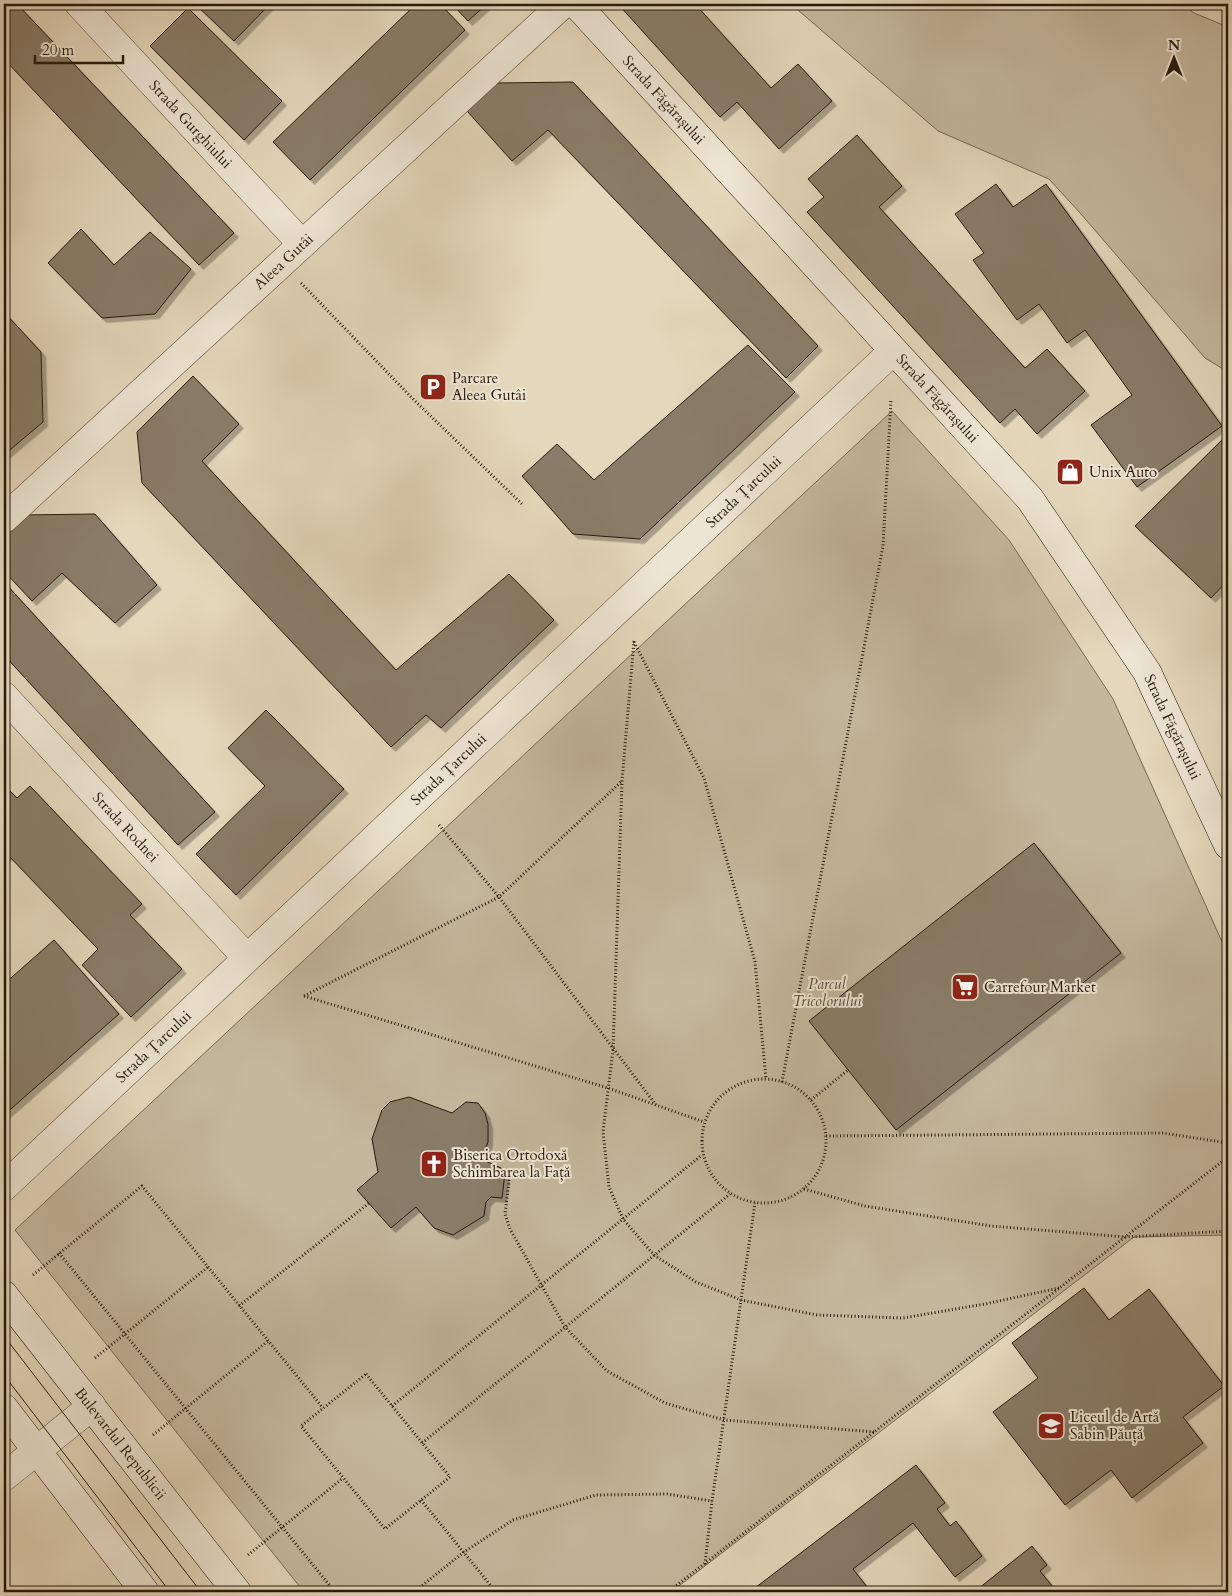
<svg xmlns="http://www.w3.org/2000/svg" width="1232" height="1596" viewBox="0 0 1232 1596" font-family="Cardo,serif">
<style>
.green{fill:#c4b79d;stroke:#756855}
.building{fill:#897c67;stroke:#261a0d;filter:url(#shadow)}
.lines{fill:none;stroke-linecap:round;stroke-linejoin:round}
.street-casing{stroke:#564938;stroke-width:29}
.secondary-casing{stroke:#261a0d;stroke-width:29}
.path{stroke:#261a0d;stroke-width:3;stroke-dasharray:1 2.5;stroke-linecap:butt}
.street{stroke:#ede5d3;stroke-width:28}
.secondary{stroke:#ede5d3;stroke-width:28}
.tram{stroke:#261a0d;stroke-width:1}
.labels{text-anchor:middle;stroke-width:4;stroke-linejoin:round;paint-order:stroke}
.street-label{font-size:15px;fill:#261a0d;stroke:#ede5d3}
.poi-label{font-size:15px;fill:#261a0d;stroke:#ede5d3;text-anchor:start}
.park-label{font-size:15px;font-style:italic;fill:#554938;stroke:#ede5d3}
</style>
<defs>
<filter id="shadow"><feDropShadow dx="4.5" dy="4.5" stdDeviation="0" flood-color="#0004"/></filter>
</defs>
<rect width="100%" height="100%" fill="#e4d7bb"/>
<filter id="stains"><feTurbulence type="fractalNoise" baseFrequency=".004" numOctaves="4"/><feColorMatrix values="0 0 0 0 .2 0 0 0 0 .09 0 0 0 0 .02 0 0 0 .5 -.17"/></filter>
<radialGradient id="worn" r=".72"><stop offset=".6" stop-color="#630" stop-opacity="0"/><stop offset="1" stop-color="#630" stop-opacity=".3"/></radialGradient>
<path class="green" d="M 791,4 L 1182,4 L 1194,13 L 1228,27 L 1228,372 L 1205,358 L 1081,214 L 1049,179 L 938,131 Z
M 892,411 L 1009,540 L 1113,699 L 1228,955 L 1228,1235 L 1134,1237 L 671,1592 L 304,1592 L 15,1230 Z"/>
<path class="building" d="M 4,4 L 17,4 L 234,233 L 199,265 L 4,59 Z
M 195,4 L 270,4 L 234,41 Z
M 416,4 L 440,4 L 465,30 L 310,180 L 273,142 Z
M 452,4 L 487,4 L 468,21 Z
M 618,4 L 695,4 L 771,88 L 798,64 L 832,101 L 779,149 L 737,102 L 720,117 Z
M 188,8 L 282,101 L 244,140 L 150,46 Z
M 573,82 L 818,346 L 786,378 L 548,130 L 512,161 L 467,111 L 497,83 Z
M 857,135 L 902,186 L 879,207 L 1025,368 L 1047,349 L 1085,391 L 1037,434 L 1015,409 L 1000,423 L 807,212 L 824,197 L 808,179 Z
M 996,184 L 1013,207 L 1046,184 L 1222,426 L 1137,487 L 1091,425 L 1132,395 L 1085,330 L 1067,343 L 1039,304 L 1017,320 L 973,260 L 984,253 L 955,214 Z
M 81,229 L 114,265 L 150,232 L 191,269 L 155,314 L 102,318 L 48,263 Z
M 4,312 L 41,352 L 43,422 L 4,455 Z
M 748,345 L 795,392 L 640,539 L 573,534 L 522,476 L 557,444 L 594,480 Z
M 193,376 L 239,424 L 202,461 L 396,670 L 509,574 L 554,620 L 441,728 L 426,715 L 391,747 L 142,483 L 137,432 Z
M 1228,434 L 1228,580 L 1211,598 L 1135,526 Z
M 95,514 L 157,585 L 115,623 L 62,573 L 32,601 L 4,571 L 4,533 L 22,515 Z
M 4,582 L 215,812 L 178,845 L 4,655 Z
M 266,710 L 344,789 L 236,895 L 196,854 L 265,786 L 228,748 Z
M 4,785 L 17,798 L 30,786 L 142,904 L 130,915 L 182,969 L 131,1017 L 82,965 L 98,949 L 8,855 L 4,859 Z
M 1034,843 L 1121,953 L 896,1130 L 809,1021 Z
M 54,940 L 119,1014 L 4,1115 L 4,984 Z
M 409,1097 L 452,1113 L 466,1102 L 478,1103 L 485,1113 L 488,1124 L 488,1142 L 481,1159 L 501,1168 L 505,1173 L 502,1198 L 491,1197 L 486,1202 L 484,1216 L 453,1235 L 434,1228 L 416,1207 L 391,1228 L 357,1190 L 378,1172 L 372,1139 L 382,1110 L 390,1102 Z
M 1084,1288 L 1109,1320 L 1149,1289 L 1224,1386 L 1183,1417 L 1203,1443 L 1132,1498 L 1111,1470 L 1065,1505 L 993,1412 L 1038,1378 L 1012,1343 Z
M 916,1465 L 945,1503 L 937,1509 L 950,1526 L 956,1521 L 982,1556 L 955,1577 L 913,1523 L 853,1569 L 871,1592 L 752,1592 L 751,1591 Z
M 1032,1546 L 1047,1565 L 1040,1571 L 1057,1592 L 974,1592 Z"/>
<g class="lines">
<g class="street-casing">
<g id="street">
<path id="s1" d="M 79,4 L 302,244"/>
<path id="s2" d="M 4,519 L 563,4"/>
<path id="s3" d="M 4,696 L 247,958"/>
<path id="s4" d="M 4,1187 L 893,351"/>
<path d="M 4,1477 L 92,1406"/>
</g>
</g>
<g class="secondary-casing">
<g id="secondary">
<path id="s5" d="M 576,4 L 1030,499 L 1147,672 L 1228,845"/>
<path id="s6" d="M 4,1295 L 237,1592"/>
<path d="M 4,1408 L 145,1592"/>
</g>
</g>
<path class="path" d="M 301,283 L 414,400 L 522,504
M 634,641 L 622,781 L 613,1050 L 603,1132 L 609,1187 L 623,1219 L 654,1255 L 696,1282 L 741,1300 L 817,1315 L 903,1318 L 985,1304 L 1059,1288
M 634,642 L 704,778 L 755,962 L 766,1079
M 439,825 L 499,897 L 656,1105
M 304,996 L 608,1088 L 704,1122
M 304,996 L 499,897 L 622,781
M702 1141a62 62 0 1 1 124 0a62 62 0 1 1-124 0Z
M 782,1082 L 883,546 L 891,400
M 811,1100 L 848,1070
M 826,1136 L 1163,1133 L 1228,1143
M 510,1173 L 505,1214 L 510,1229 L 565,1327 L 607,1371 L 665,1403 L 724,1420 L 875,1432
M 804,1189 L 865,1206 L 991,1226 L 1126,1237 L 1228,1231
M 59,1253 L 335,1592
M 33,1275 L 142,1186 L 323,1408
M 239,1306 L 369,1203
M 95,1358 L 208,1267
M 366,1374 L 450,1477 L 385,1529 L 301,1426 Z
M 392,1406 L 702,1155
M 153,1435 L 268,1341
M 422,1443 L 730,1194
M 421,1500 L 496,1592
M 248,1555 L 343,1478
M 705,1564 L 712,1501 L 755,1203
M 414,1592 L 464,1552 L 513,1520 L 596,1495 L 667,1494 L 712,1501
M 668,1592 L 1228,1157"/>
<use href="#street" class="street"/>
<use href="#secondary" class="secondary"/>
<path class="tram" d="M 4,1336 L 201,1592
M 4,1375 L 170,1592"/>
</g>
<defs>
<g id="parking-square" transform="scale(1.4375)"><rect x="-9" y="-9" width="18" height="18" rx="4" fill="#8f2418" stroke="#ede5d3"/><path d="M-3.5-5.5H1a3.5 3.5 0 0 1 0 7H-1V5.5H-3.5ZM-1-3.4V-.6H.8a1.4 1.4 0 0 0 0-2.8Z" fill="#fff"/></g>
<g id="shop-square" transform="scale(1.4375)"><rect x="-9" y="-9" width="18" height="18" rx="4" fill="#8f2418" stroke="#ede5d3"/><path d="M-5-2.5h2.3a2.7 3.5 0 0 1 5.4 0H5L5.5 6h-11ZM-1.5-2.5h3a1.5 2.3 0 0 0-3 0Z" fill="#fff"/></g>
<g id="supermarket-square" transform="scale(1.4375)"><rect x="-9" y="-9" width="18" height="18" rx="4" fill="#8f2418" stroke="#ede5d3"/><path d="M-6-5.5h2.5l.6 2H6L4.5 2H-2.5L-4.4-4H-6ZM-1.5 3.2a1.3 1.3 0 1 0 .1 0ZM3 3.2a1.3 1.3 0 1 0 .1 0Z" fill="#fff"/></g>
<g id="church-square" transform="scale(1.4375)"><rect x="-9" y="-9" width="18" height="18" rx="4" fill="#8f2418" stroke="#ede5d3"/><path d="M-1.2-6h2.4v3.5h3.3v2.4h-3.3V6h-2.4V-.1h-3.3v-2.4h3.3Z" fill="#fff"/></g>
<g id="university-square" transform="scale(1.4375)"><rect x="-9" y="-9" width="18" height="18" rx="4" fill="#8f2418" stroke="#ede5d3"/><path d="M0-5L7-2L0 1L-7-2ZM-4 1L0 2.5L4 1V4Q0 6-4 4Z" fill="#fff"/></g>
</defs>
<g fill-rule="evenodd">
<use href="#parking-square" x="433" y="387"/>
<use href="#shop-square" x="1070" y="472"/>
<use href="#supermarket-square" x="965" y="987"/>
<use href="#church-square" x="434" y="1164"/>
<use href="#university-square" x="1051" y="1426"/>
</g>
<g class="labels">
<g class="street-label">
<text dy="5" stroke="none"><textPath href="#s5" startOffset="130">Strada Făgărașului</textPath></text>
<text dy="5" stroke="none"><textPath href="#s1" startOffset="164">Strada Gurghiului</textPath></text>
<text dy="5" stroke="none"><textPath href="#s2" startOffset="380">Aleea Gutâi</textPath></text>
<text dy="5" stroke="none"><textPath href="#s5" startOffset="535">Strada Făgărașului</textPath></text>
<text dy="5" stroke="none"><textPath href="#s4" startOffset="1015">Strada Țarcului</textPath></text>
<text dy="5" stroke="none"><textPath href="#s5" startOffset="941">Strada Făgărașului</textPath></text>
<text dy="5" stroke="none"><textPath href="#s4" startOffset="610">Strada Țarcului</textPath></text>
<text dy="5" stroke="none"><textPath href="#s3" startOffset="179">Strada Rodnei</textPath></text>
<text dy="5" stroke="none"><textPath href="#s4" startOffset="205">Strada Țarcului</textPath></text>
<text dy="5" stroke="none"><textPath href="#s6" startOffset="189">Bulevardul Republicii</textPath></text>
</g>
<g class="poi-label">
<text x="452" y="383">Parcare<tspan x="452" dy="17">Aleea Gutâi</tspan></text>
<text x="1089" y="477">Unix Auto</text>
<text x="984" y="992">Carrefour Market</text>
<text x="453" y="1160">Biserica Ortodoxă<tspan x="453" dy="17">Schimbarea la Față</tspan></text>
<text x="1070" y="1422">Liceul de Artă<tspan x="1070" dy="17">Sabin Păuță</tspan></text>
</g>
<g class="park-label">
<text x="827" y="989">Parcul<tspan x="827" dy="17">Tricolorului</tspan></text>
</g>
</g>
<rect width="1232" height="1596" fill="none" stroke="#e4d7bb" stroke-width="20"/>
<rect x="5" y="5" width="1222" height="1586" fill="none" stroke="#261a0d" stroke-width="2.5"/>
<rect x="10" y="10" width="1212" height="1576" fill="none" stroke="#261a0d"/>
<g transform="translate(1174 58)" stroke="#ede5d3" stroke-width="4" paint-order="stroke">
<path d="M0-4L9 19L0 12L-9 19Z" fill="#261a0d"/>
<text y="-8" font-size="14" font-weight="bold" text-anchor="middle" fill="#261a0d">N</text>
</g>
<path d="M35 55v8h88v-8" fill="none" stroke="#261a0d" stroke-width="2.5"/>
<text x="42" y="55" font-size="15" fill="#261a0d" stroke="#ede5d3" stroke-width="4" paint-order="stroke">20 m</text>
<rect width="100%" height="100%" filter="url(#stains)"/>
<rect width="100%" height="100%" fill="url(#worn)"/>
</svg>
